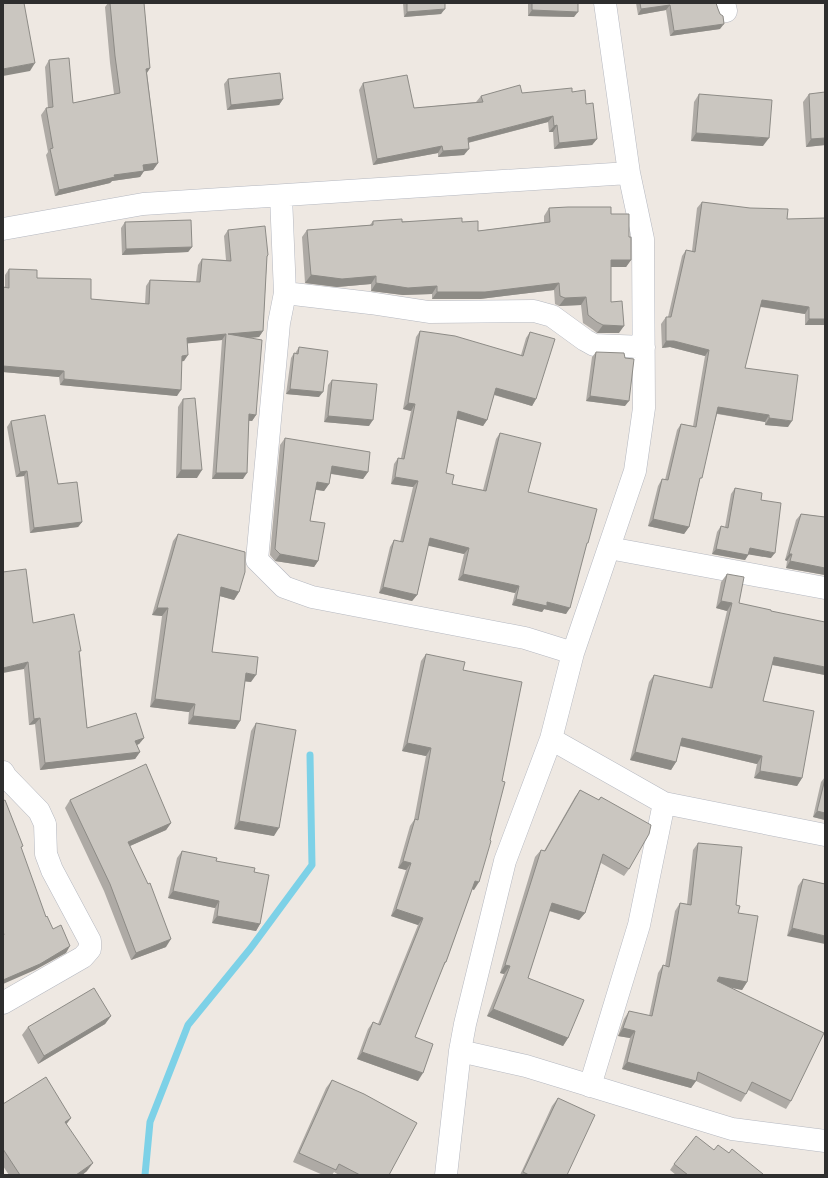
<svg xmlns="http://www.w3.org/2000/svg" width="828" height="1178" viewBox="0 0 828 1178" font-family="Karla,sans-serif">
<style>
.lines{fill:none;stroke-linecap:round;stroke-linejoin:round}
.stream{stroke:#7dd1e7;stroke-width:7}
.minor-casing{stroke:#b5b8c0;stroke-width:23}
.minor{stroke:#fff;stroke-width:22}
.wall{fill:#aeaaa5}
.shaded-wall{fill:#8d8b86}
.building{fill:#cac6c0;stroke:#8d8b86}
</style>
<rect width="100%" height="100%" fill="#eee8e2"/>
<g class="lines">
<path class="stream" d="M 145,1175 L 150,1122 L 188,1025 L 250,949 L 312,865 L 310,755"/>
<g class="minor-casing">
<path id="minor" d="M 724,3 L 726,11
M 281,196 L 285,293 L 279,323 L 257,560 L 284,587 L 312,597 L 525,638 L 573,653
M 3,229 L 143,204 L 629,173
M 285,293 L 370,303 L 429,312 L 534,311 L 552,316 L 585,340 L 594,345 L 644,347
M 609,548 L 825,588
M 551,739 L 664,803 L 825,835
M 3,772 L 6,777 L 39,811 L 45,824 L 46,854 L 52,870 L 90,941 L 90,949 L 83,957 L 3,1003
M 460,1051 L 526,1066 L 732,1129 L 825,1141
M 590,1086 L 639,925 L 664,803
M 446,1175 L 460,1051 L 465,1024 L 505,861 L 551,739 L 573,653 L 635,471 L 644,408 L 643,239 L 629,173 L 605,3"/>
</g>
<use href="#minor" class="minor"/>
</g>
<path class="wall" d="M 108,3 L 144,3 L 150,68 L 147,73 L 158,163 L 153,170 L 144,171 L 140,177 L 112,181 L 110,183 L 55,196 L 46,155 L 48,152 L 41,115 L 46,108 L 48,108 L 45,67 L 49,60 L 73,103 L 114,94 L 110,63 L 105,7 Z
M 403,3 L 445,3 L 441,14 L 404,17 Z
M 528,3 L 578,3 L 574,17 L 528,16 Z
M 636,3 L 716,3 L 720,29 L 670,36 L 666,10 L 638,15 Z
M 228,79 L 283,99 L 279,105 L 227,110 L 224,84 Z
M 363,83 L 414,108 L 476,102 L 481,96 L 522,93 L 572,92 L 586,104 L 597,139 L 592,145 L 554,149 L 553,132 L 549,132 L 548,122 L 468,143 L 464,155 L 438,157 L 438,153 L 373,165 L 359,90 Z
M 699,94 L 763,146 L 691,141 L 694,102 Z
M 809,94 L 825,145 L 806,147 L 803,102 Z
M 702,202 L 787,219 L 825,325 L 805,325 L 805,314 L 760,307 L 745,368 L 788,427 L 765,425 L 765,422 L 717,414 L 699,483 L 689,527 L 684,534 L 648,526 L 658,486 L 662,479 L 665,480 L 677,430 L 681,424 L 693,426 L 705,356 L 670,347 L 662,348 L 661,324 L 666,317 L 668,317 L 682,256 L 686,250 L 692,251 L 697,208 Z
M 549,208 L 611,214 L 629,237 L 631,260 L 626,267 L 611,267 L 611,302 L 619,333 L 597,333 L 592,329 L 583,323 L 581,305 L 559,306 L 555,304 L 554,290 L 480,299 L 432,299 L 432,294 L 403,295 L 371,291 L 371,284 L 337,287 L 305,283 L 302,237 L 307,230 L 370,225 L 373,221 L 462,222 L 478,231 L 544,222 L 544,216 Z
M 125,222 L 192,247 L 188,252 L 122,255 L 121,228 Z
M 228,230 L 268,255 L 267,257 L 263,331 L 259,337 L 249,338 L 256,415 L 252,421 L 249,421 L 243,479 L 212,479 L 222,340 L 187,343 L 184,361 L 182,361 L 177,396 L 60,385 L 59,377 L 3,372 L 3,287 L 5,287 L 5,275 L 9,269 L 37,278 L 91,299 L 145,304 L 146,286 L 150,280 L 196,282 L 198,265 L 202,259 L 226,260 L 224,236 Z
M 420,331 L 521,355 L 526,338 L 530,332 L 536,399 L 532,406 L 494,395 L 487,420 L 483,426 L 457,418 L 446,473 L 452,484 L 483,490 L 496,439 L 500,433 L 528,492 L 586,547 L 566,614 L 544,609 L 542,612 L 512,605 L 515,593 L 458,580 L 464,554 L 428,545 L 417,595 L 412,601 L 379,593 L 390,547 L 394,540 L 400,542 L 413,487 L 391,484 L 394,464 L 398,458 L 401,458 L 411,411 L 403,409 L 416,337 Z
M 299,347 L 319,397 L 286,394 L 291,358 L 294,353 L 295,354 L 296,352 Z
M 596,352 L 625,406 L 586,401 L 592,357 Z
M 332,380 L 369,426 L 324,422 L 328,385 Z
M 183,399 L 197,478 L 176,478 L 178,407 Z
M 11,421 L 58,484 L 82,522 L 78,527 L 30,533 L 24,476 L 16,477 L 7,427 Z
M 285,438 L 368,472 L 363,479 L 331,474 L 329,484 L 324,491 L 316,490 L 310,521 L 318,561 L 314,567 L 275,561 L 270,555 L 280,445 Z
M 735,488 L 761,500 L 771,558 L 749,554 L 745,560 L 712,554 L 717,532 L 721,526 L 725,527 L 731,494 Z
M 801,514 L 825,517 L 825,575 L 786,568 L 787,561 L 785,560 L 796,520 Z
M 178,534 L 239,592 L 234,600 L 220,596 L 212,652 L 251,682 L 245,681 L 240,721 L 235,729 L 188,724 L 189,712 L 150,707 L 162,616 L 152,615 L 173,541 Z
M 727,574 L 739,603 L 771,611 L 825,675 L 772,665 L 763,701 L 802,778 L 797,786 L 754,778 L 757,764 L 680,746 L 676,762 L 671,770 L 630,760 L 649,682 L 654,675 L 709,688 L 727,611 L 716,608 L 721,582 Z
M 33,623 L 80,654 L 87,728 L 144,738 L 139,744 L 137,745 L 140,752 L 135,759 L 40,770 L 35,724 L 29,725 L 24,669 Z
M 426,654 L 463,670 L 474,890 L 472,889 L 446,962 L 443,967 L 415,1037 L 418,1081 L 357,1059 L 368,1029 L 373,1022 L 378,1024 L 418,925 L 391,916 L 406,870 L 398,868 L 410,826 L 414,820 L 426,756 L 402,751 L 421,661 Z
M 256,723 L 274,836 L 234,829 L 251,731 Z
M 825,777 L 825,820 L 813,817 L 821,782 Z
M 580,790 L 598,800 L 601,797 L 629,869 L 624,876 L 601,863 L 585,913 L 579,920 L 549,911 L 528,978 L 568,1038 L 563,1046 L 487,1016 L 504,974 L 500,973 L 535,857 L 541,850 L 544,851 L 575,797 Z
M 70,800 L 171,823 L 166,830 L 130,846 L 166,947 L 131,960 L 104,891 L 65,808 Z
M 698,843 L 736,905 L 738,913 L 747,982 L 742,990 L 728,987 L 791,1101 L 786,1109 L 748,1090 L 746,1094 L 741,1102 L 696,1081 L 691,1088 L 622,1069 L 630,1038 L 618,1036 L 624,1019 L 629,1011 L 649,1016 L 658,973 L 663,965 L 665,966 L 675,911 L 680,903 L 687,904 L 693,850 Z
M 182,851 L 254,872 L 260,924 L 256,931 L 212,923 L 215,908 L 168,898 L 177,858 Z
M 803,879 L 825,884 L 787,936 L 798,886 Z
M 111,1016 L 105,1024 L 38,1064 L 22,1035 L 28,1027 Z
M 332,1080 L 389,1175 L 339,1175 L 334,1172 L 332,1175 L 323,1175 L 293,1162 L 326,1088 Z
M 558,1098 L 567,1175 L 520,1175 L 552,1106 Z
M 3,1104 L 71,1118 L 66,1124 L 87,1171 L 82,1175 L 9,1175 L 3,1166 Z
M 714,1150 L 729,1153 L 762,1175 L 676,1175 L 670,1170 L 674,1164 Z"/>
<path class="shaded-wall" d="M 670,5 L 666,10 L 638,15 L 641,9 Z
M 445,9 L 441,14 L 404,17 L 407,12 Z
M 532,10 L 578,12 L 574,17 L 528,16 Z
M 724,24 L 720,29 L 670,36 L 674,31 Z
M 35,63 L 30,71 L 3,76 L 3,69 Z
M 150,68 L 146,74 L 146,69 Z
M 283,99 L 279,105 L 227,110 L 231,105 Z
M 553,116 L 548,122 L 463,144 L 468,138 Z
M 557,125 L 553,132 L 549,132 L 554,126 Z
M 696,133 L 769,138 L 763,146 L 691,141 Z
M 825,138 L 825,145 L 806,147 L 811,139 Z
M 597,139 L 592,145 L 554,149 L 559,143 Z
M 442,146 L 438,153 L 373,165 L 377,159 Z
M 469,149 L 464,155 L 438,157 L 443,151 Z
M 158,163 L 153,170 L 139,172 L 143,165 Z
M 144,171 L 140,177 L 112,181 L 110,183 L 55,196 L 59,190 L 114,175 Z
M 192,247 L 188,252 L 122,255 L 126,249 Z
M 611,260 L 631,260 L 626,267 L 606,267 Z
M 311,275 L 376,276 L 371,284 L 337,287 L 305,283 Z
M 376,283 L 437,286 L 432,294 L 403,295 L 371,291 Z
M 559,283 L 554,290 L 480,299 L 432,299 L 437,292 Z
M 586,297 L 581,305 L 559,306 L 565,298 Z
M 762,300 L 809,307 L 805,314 L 757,306 Z
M 809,319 L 825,319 L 825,325 L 805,325 Z
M 603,325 L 624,326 L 619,333 L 597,333 Z
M 263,331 L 259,337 L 226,340 L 228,334 Z
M 226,334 L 222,340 L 182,344 L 187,338 Z
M 666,341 L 674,341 L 709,350 L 705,356 L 670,347 L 662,348 Z
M 188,355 L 184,361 L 178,362 L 182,356 Z
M 3,366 L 64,371 L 59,377 L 3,372 Z
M 64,379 L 181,390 L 177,396 L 60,385 Z
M 496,388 L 536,399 L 532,406 L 492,394 Z
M 290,389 L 323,392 L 319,397 L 286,394 Z
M 590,396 L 629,401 L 625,406 L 586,401 Z
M 408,403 L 415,404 L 411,411 L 403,409 Z
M 718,407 L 769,415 L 765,422 L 714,413 Z
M 458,411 L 487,420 L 483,426 L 454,418 Z
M 249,414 L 256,415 L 252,421 L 245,420 Z
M 328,416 L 373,420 L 369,426 L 324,422 Z
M 769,418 L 792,421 L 788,427 L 765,425 Z
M 332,466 L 368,472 L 363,479 L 327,473 Z
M 181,470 L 202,470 L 197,478 L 176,478 Z
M 27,471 L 24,476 L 16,477 L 20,472 Z
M 216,473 L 247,473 L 243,479 L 212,479 Z
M 395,477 L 418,481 L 413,487 L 391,484 Z
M 317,482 L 329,484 L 324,491 L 313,489 Z
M 653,519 L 689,527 L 684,534 L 648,526 Z
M 82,522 L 78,527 L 30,533 L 34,528 Z
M 430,538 L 469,548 L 464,554 L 425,545 Z
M 750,548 L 775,553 L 771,558 L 746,554 Z
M 716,549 L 748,555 L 745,560 L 712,554 Z
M 280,554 L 318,561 L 314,567 L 275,561 Z
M 789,554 L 792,554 L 787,561 L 785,560 Z
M 790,561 L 825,568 L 825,575 L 786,568 Z
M 463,574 L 519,586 L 515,593 L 458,580 Z
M 221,587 L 239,592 L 234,600 L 216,595 Z
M 383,587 L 417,595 L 412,601 L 379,593 Z
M 516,599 L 547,602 L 570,608 L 566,614 L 544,609 L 542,612 L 512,605 Z
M 721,601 L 732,603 L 727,611 L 716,608 Z
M 157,608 L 168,608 L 162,616 L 152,615 Z
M 774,657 L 825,667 L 825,675 L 768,664 Z
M 28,662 L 24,669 L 3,673 L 3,668 Z
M 246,673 L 256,675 L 251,682 L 241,681 Z
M 155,699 L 195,704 L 189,712 L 150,707 Z
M 193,716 L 240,721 L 235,729 L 188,724 Z
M 40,718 L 35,724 L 29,725 L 34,719 Z
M 144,738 L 139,744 L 130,747 L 135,741 Z
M 682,738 L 762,756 L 757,764 L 677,745 Z
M 407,743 L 431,748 L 426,756 L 402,751 Z
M 140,752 L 135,759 L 40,770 L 45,763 Z
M 635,752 L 676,762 L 671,770 L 630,760 Z
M 760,771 L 802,778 L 797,786 L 754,778 Z
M 817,811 L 825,813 L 825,820 L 813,817 Z
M 239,821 L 279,828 L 274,836 L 234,829 Z
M 171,823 L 166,830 L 123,849 L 128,842 Z
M 403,861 L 411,863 L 406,870 L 398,868 Z
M 475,881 L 479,882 L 474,890 L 470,888 Z
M 173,891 L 219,901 L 215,908 L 168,898 Z
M 552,903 L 585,913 L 579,920 L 547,910 Z
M 396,909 L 423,918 L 418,925 L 391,916 Z
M 217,916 L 260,924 L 256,931 L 212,923 Z
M 792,928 L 825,936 L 825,944 L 787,936 Z
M 171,939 L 166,947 L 131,960 L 136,953 Z
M 70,946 L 66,953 L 35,970 L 3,984 L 3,980 Z
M 505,965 L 510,966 L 504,974 L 500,973 Z
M 719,977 L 747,982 L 742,990 L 714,984 Z
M 493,1009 L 568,1038 L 563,1046 L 487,1016 Z
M 111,1016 L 105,1024 L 38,1064 L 44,1056 Z
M 623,1028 L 635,1031 L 630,1038 L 618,1036 Z
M 362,1052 L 423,1073 L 418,1081 L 357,1059 Z
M 627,1062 L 696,1081 L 691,1088 L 622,1069 Z
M 71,1118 L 65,1126 L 65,1122 Z
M 93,1163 L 87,1171 L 82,1175 L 76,1175 Z"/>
<path class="building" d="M 3,3 L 24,3 L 35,63 L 3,69 Z
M 110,3 L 144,3 L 150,68 L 146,69 L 158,163 L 143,165 L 144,171 L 114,175 L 115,177 L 59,190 L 50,149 L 53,148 L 46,108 L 53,107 L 49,60 L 69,58 L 73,103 L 120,93 L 115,56 Z
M 407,3 L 445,3 L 445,9 L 407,12 Z
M 532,3 L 578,3 L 578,12 L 532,10 Z
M 640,3 L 716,3 L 718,9 L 720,14 L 723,16 L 724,24 L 674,31 L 670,5 L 641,9 Z
M 280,73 L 283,99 L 231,105 L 228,79 Z
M 407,75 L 414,108 L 483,102 L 481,96 L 520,85 L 522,93 L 572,88 L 572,92 L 585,90 L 586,104 L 593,103 L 597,139 L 559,143 L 557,125 L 554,126 L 553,116 L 468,138 L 469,149 L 443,151 L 442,146 L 377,159 L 363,83 Z
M 825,92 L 825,138 L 811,139 L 809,94 Z
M 699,94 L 772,100 L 769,138 L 696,133 Z
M 702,202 L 750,208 L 788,209 L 787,219 L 825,218 L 825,319 L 809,319 L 809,307 L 762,300 L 745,368 L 798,375 L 792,421 L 769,418 L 769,415 L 718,407 L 702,478 L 700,478 L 689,527 L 653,519 L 662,479 L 668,480 L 681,424 L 696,427 L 709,350 L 674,341 L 666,341 L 666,317 L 671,317 L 686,250 L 695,252 Z
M 568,207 L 611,207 L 611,214 L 629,214 L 629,237 L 631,237 L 631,260 L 611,260 L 611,302 L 622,301 L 624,326 L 603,325 L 597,322 L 588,315 L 586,297 L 565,298 L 560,296 L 559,283 L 485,292 L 437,292 L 437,286 L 408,288 L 376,283 L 376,276 L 342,279 L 311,275 L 307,230 L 373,225 L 373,221 L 402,219 L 402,222 L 462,218 L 462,222 L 478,221 L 478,231 L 550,222 L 549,208 Z
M 191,220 L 192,247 L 126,249 L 125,222 Z
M 265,226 L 268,255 L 267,256 L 263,331 L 228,334 L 262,340 L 256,415 L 249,414 L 247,473 L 216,473 L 226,334 L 187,338 L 188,355 L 182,356 L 181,390 L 64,379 L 64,371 L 3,366 L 3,287 L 9,288 L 9,269 L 37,270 L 37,278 L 91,279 L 91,299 L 149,304 L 150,280 L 200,282 L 202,259 L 231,261 L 228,230 Z
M 420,331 L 455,336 L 523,356 L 530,332 L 555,339 L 536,399 L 496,388 L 487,420 L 458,411 L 446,473 L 454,475 L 452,484 L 486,491 L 500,433 L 541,443 L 528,492 L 597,509 L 588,543 L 587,543 L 570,608 L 547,602 L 547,606 L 516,599 L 519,586 L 463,574 L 469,548 L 430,538 L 417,595 L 383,587 L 394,540 L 403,542 L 418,481 L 395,477 L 398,458 L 404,459 L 415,404 L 408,403 Z
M 299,347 L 328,351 L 323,392 L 290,389 L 294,353 L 298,354 Z
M 596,352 L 624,353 L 625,358 L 634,359 L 629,401 L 590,396 Z
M 332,380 L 377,384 L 373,420 L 328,416 Z
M 195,398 L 202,470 L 181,470 L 183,399 Z
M 45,415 L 58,484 L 77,482 L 82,522 L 34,528 L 27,471 L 20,472 L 11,421 Z
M 285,438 L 370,452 L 368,472 L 332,466 L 329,484 L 317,482 L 310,521 L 325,523 L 318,561 L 280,554 L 275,549 Z
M 735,488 L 762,493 L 761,500 L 781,503 L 775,553 L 750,548 L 748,555 L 716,549 L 721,526 L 728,528 Z
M 801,514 L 825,517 L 825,568 L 790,561 L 792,554 L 789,554 Z
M 178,534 L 245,552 L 245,572 L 239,592 L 221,587 L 212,652 L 258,657 L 256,675 L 246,673 L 240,721 L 193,716 L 195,704 L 155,699 L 168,608 L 157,608 Z
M 26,569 L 33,623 L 74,614 L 81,651 L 79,651 L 87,728 L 136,713 L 144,738 L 135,741 L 140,752 L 45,763 L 40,718 L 34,719 L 28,662 L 3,668 L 3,572 Z
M 727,574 L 744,577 L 739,603 L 771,610 L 771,611 L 825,622 L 825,667 L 774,657 L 763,701 L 814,711 L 802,778 L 760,771 L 762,756 L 682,738 L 676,762 L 635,752 L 654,675 L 712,688 L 732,603 L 721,601 Z
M 426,654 L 465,662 L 463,670 L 522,682 L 502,781 L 505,782 L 490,840 L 491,841 L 479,882 L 475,881 L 446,962 L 445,962 L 415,1037 L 433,1044 L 423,1073 L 362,1052 L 373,1022 L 380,1025 L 423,918 L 396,909 L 411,863 L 403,861 L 415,819 L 418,820 L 431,748 L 407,743 Z
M 256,723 L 296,730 L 279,828 L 239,821 Z
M 146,764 L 171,823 L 128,842 L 148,884 L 150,883 L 171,939 L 136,953 L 110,884 L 70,800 Z
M 825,779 L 825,813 L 817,811 Z
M 580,790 L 599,800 L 601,797 L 651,825 L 649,834 L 629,869 L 603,854 L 585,913 L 552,903 L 528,978 L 584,1000 L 568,1038 L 493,1009 L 510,966 L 505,965 L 541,850 L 545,851 Z
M 5,800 L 23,846 L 21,847 L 46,917 L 47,916 L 53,929 L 61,925 L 70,946 L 40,964 L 3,980 L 3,935 L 4,935 L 3,931 L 3,801 Z
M 698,843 L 742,847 L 736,905 L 740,906 L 738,913 L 758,916 L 747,982 L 719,977 L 717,981 L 824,1033 L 791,1101 L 752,1082 L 746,1094 L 698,1072 L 696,1081 L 627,1062 L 635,1031 L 623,1028 L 629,1011 L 652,1016 L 663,965 L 669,967 L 680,903 L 691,905 Z
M 182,851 L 217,858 L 216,861 L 255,868 L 254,872 L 269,875 L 260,924 L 217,916 L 219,901 L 173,891 Z
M 803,879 L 825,884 L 825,936 L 792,928 Z
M 94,988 L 111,1016 L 44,1056 L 28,1027 Z
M 46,1077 L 71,1118 L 65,1122 L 93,1163 L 76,1175 L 20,1175 L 3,1149 L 3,1104 Z
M 332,1080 L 364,1094 L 417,1123 L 389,1175 L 360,1175 L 339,1164 L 336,1170 L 299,1153 Z
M 558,1098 L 595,1115 L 567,1175 L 529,1175 L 523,1172 Z
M 696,1136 L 714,1150 L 718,1145 L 729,1153 L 732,1149 L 763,1174 L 762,1175 L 688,1175 L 674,1164 Z"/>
<rect width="828" height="1178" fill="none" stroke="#2e2e2e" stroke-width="8"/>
</svg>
